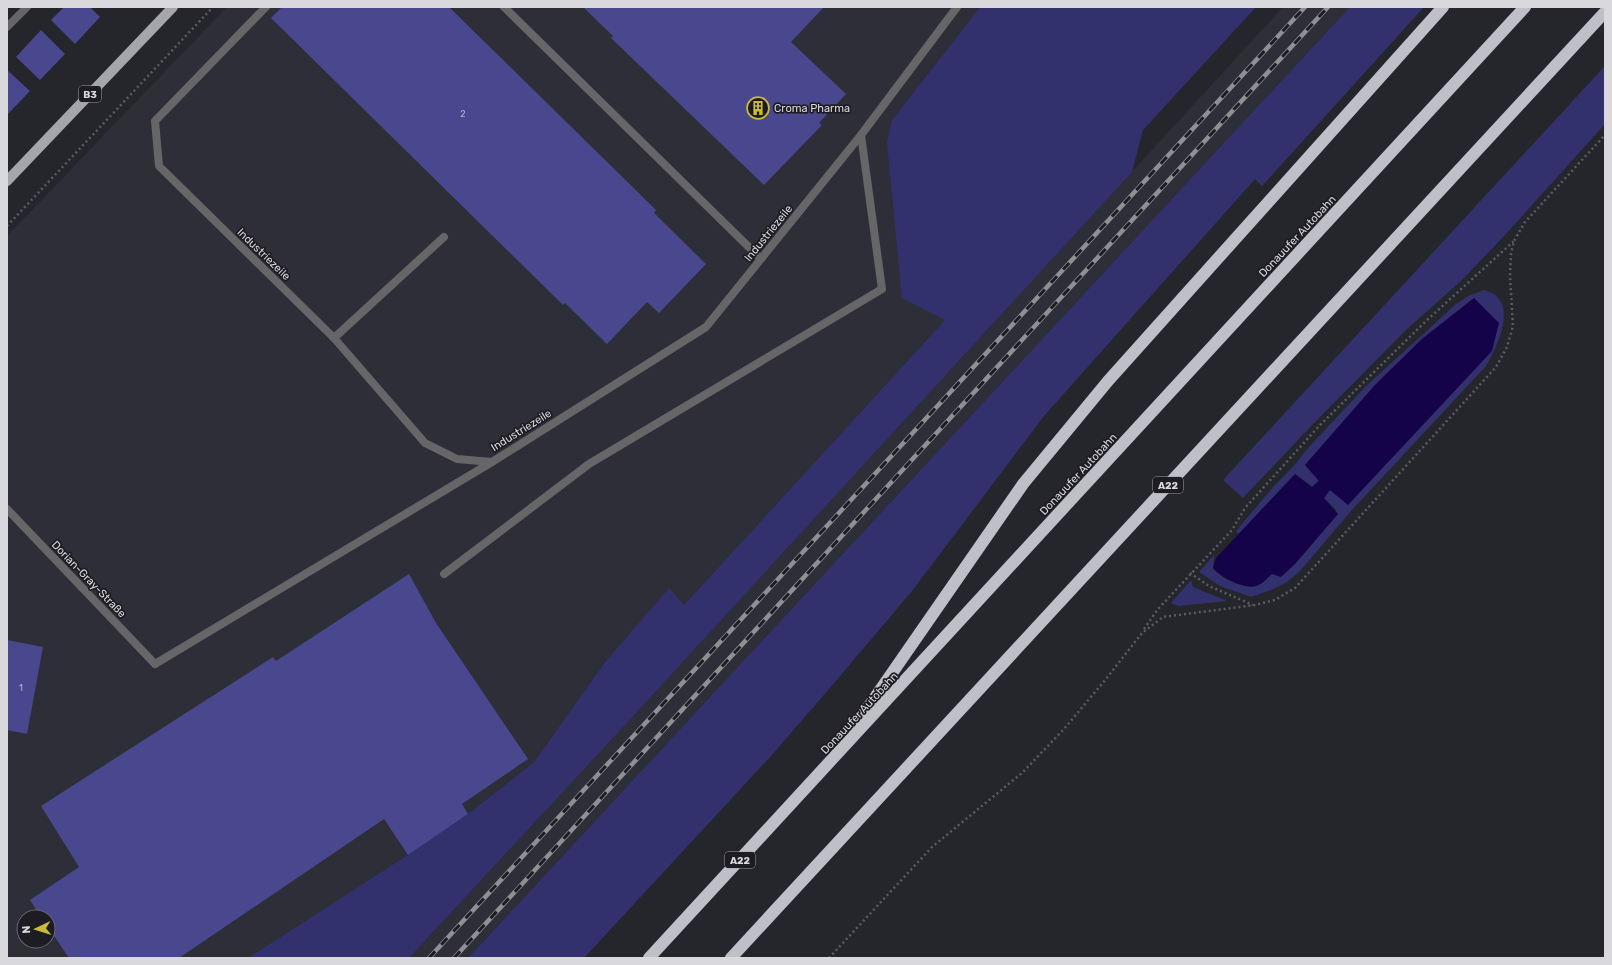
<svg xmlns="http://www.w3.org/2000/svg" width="1612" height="965" viewBox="0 0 1612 965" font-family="Rubik,sans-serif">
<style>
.built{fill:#2e2e39;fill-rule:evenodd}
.green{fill:#33316d}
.water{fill:#140348}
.building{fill:#49478e}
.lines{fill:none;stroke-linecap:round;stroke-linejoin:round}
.path{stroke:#5b5c61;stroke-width:2.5;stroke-dasharray:2 3;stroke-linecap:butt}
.lane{stroke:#666669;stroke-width:8}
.street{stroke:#666669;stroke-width:8}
.primary{stroke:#a5a6ac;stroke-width:10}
.highway{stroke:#bebfc7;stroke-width:12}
.rail-casing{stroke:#8f8f94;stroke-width:4.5}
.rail{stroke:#1c1c22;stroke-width:3;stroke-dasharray:9;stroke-linecap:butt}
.labels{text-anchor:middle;stroke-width:3.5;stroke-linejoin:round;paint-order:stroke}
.number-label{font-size:9px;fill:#b5b4c9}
.shield{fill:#1c1c22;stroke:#a0a0a5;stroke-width:1}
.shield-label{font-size:10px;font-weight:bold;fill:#d9d9dd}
.poi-label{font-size:11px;fill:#d9d9dd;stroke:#1c1c22;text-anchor:start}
.street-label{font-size:11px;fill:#d9d9dd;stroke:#1c1c22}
</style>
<rect width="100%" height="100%" fill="#25262b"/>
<path class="built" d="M 227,7 L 980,7 L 892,120 L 945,320 L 684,605 L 669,589 L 605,662 L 534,762 L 468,814 L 408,855 L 275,958 L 7,958 L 7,236 ZM 24,917 L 48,917 L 48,941 L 24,941 Z
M 1283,7 L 1350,7 L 468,958 L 409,958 L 625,725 Z"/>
<path class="green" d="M 980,7 L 1256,7 L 1143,130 L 1132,172 L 625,725 L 409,958 L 248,958 L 408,855 L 468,814 L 534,762 L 605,662 L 669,588 L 684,605 L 945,320 L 902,298 L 887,143 L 892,120 Z
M 1350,7 L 1424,7 L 1262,186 L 1255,179 L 1044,416 L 912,591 L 835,682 L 771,756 L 584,958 L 468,958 Z
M 1605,66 L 1605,124 L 1505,235 L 1461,281 L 1407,329 L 1315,422 L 1243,498 L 1223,480 Z
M 1484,290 C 1521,299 1497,346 1486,366 L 1351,511 L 1300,571 L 1287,582 L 1271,590 L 1251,597 L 1220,586 L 1199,572 L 1214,555 L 1213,568 C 1221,578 1243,589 1256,586 C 1263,584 1267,578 1272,574 L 1281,576 C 1303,557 1319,535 1336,510 L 1324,498 L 1330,490 L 1348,504 L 1474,298 L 1422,339 L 1375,385 L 1305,465 L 1319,480 L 1312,487 L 1299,477 L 1261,510 L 1239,534 L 1236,531 L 1273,487 L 1291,469 L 1309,447 L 1365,387 L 1455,305 L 1468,296 Z
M 1191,580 L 1193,587 L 1227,601 L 1179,606 L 1171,603 Z"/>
<path class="water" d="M 1474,298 L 1499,323 L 1492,351 L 1348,505 L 1330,490 L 1324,498 L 1338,514 L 1295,564 L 1281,577 L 1272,574 C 1267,578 1263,584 1256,586 C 1243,589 1221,578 1213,568 L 1216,558 L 1295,474 L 1312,487 L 1319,481 L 1305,465 L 1375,385 L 1422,339 Z"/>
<path class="building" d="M 64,7 L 90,7 L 100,17 L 75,44 L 51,20 Z
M 282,7 L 449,7 L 656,210 L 654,213 L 706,264 L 659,313 L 647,302 L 607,344 L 565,303 L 563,305 L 271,18 Z
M 583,7 L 824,7 L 791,42 L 846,94 L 819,123 L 822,125 L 764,185 L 611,38 L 613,36 Z
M 41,30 L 65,54 L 40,80 L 16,57 Z
M 7,70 L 30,91 L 7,115 Z
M 409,574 L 436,623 L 528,759 L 462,804 L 468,814 L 408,855 L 384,819 L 179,958 L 69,958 L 48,927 L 48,917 L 41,917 L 30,900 L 79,867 L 41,806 L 273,657 L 276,661 Z
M 7,640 L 43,647 L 27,734 L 7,730 Z"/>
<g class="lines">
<path class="path" d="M 7,226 L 213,7
M 1190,573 L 1209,586 L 1253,605
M 1144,629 L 1158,609 L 1232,530 L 1245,508 L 1320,425 L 1426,321 L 1514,241
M 829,958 L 932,847 L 1022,773 L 1064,729 L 1106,679 L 1142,633 L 1163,617 L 1255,605 L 1275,600 L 1295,588 L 1496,367 L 1507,347 L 1513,326 L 1510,276 L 1511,253 L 1514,241 L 1525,222 L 1605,135"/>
<path class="lane" d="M 504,7 L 761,259
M 259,14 L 266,7
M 334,338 L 444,237
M 444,574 L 589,464 L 882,289 L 861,135
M 155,664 L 492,462"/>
<path class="street" d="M 259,14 L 155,121 L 159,166 L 334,338 L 425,443 L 457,459 L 492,462 L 706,327 L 861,135 L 957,7
M 7,27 L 27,7
M 7,509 L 155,664"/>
<path class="primary" d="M 7,181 L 173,7"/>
<path class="highway" d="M 856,725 L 1023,484 L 1108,381 L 1443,7
M 649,958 L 1525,7
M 731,958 L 1605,12"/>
<g class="rail-casing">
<path id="rail" d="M 429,958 L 1305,7
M 454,958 L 1328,7"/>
</g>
<use href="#rail" class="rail"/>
</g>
<defs>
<g id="building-ring" transform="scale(1.15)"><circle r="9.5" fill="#1c1c22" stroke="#cbba39" stroke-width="1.5"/><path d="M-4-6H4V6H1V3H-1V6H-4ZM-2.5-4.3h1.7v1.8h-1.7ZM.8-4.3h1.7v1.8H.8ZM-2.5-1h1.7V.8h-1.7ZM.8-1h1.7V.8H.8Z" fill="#cbba39"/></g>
</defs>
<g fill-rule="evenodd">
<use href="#building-ring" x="758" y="108"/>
</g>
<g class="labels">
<g class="number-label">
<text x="463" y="117">2</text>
<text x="21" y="691">1</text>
</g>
<g class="shield">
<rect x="79" y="86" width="22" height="16" rx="3"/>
<rect x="1153" y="477" width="30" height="16" rx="3"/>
<rect x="725" y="852" width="30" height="16" rx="3"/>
</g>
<g class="shield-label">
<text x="90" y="98">B3</text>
<text x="1168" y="489">A22</text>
<text x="740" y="864">A22</text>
</g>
<g class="poi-label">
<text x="774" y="112">Croma Pharma</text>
</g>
<g class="street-label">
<text transform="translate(768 233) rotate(-51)" y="4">Industriezeile</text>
<text transform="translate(1297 236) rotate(-47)" y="4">Donauufer Autobahn</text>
<text transform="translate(264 254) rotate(44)" y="4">Industriezeile</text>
<text transform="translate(521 430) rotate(-32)" y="4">Industriezeile</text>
<text transform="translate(1078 474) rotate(-47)" y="4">Donauufer Autobahn</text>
<text transform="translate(89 579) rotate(46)" y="4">Dorian-Gray-Straße</text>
<text transform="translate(859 713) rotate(-47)" y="4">Donauufer Autobahn</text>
</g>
</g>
<rect width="1612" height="965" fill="none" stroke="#d9d9dd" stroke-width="16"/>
<g transform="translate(36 929) rotate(266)"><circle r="19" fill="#1c1c22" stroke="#68686d"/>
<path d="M0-3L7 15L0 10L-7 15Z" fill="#cbba39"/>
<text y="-6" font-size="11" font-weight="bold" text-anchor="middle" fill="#d9d9dd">N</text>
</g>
</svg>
